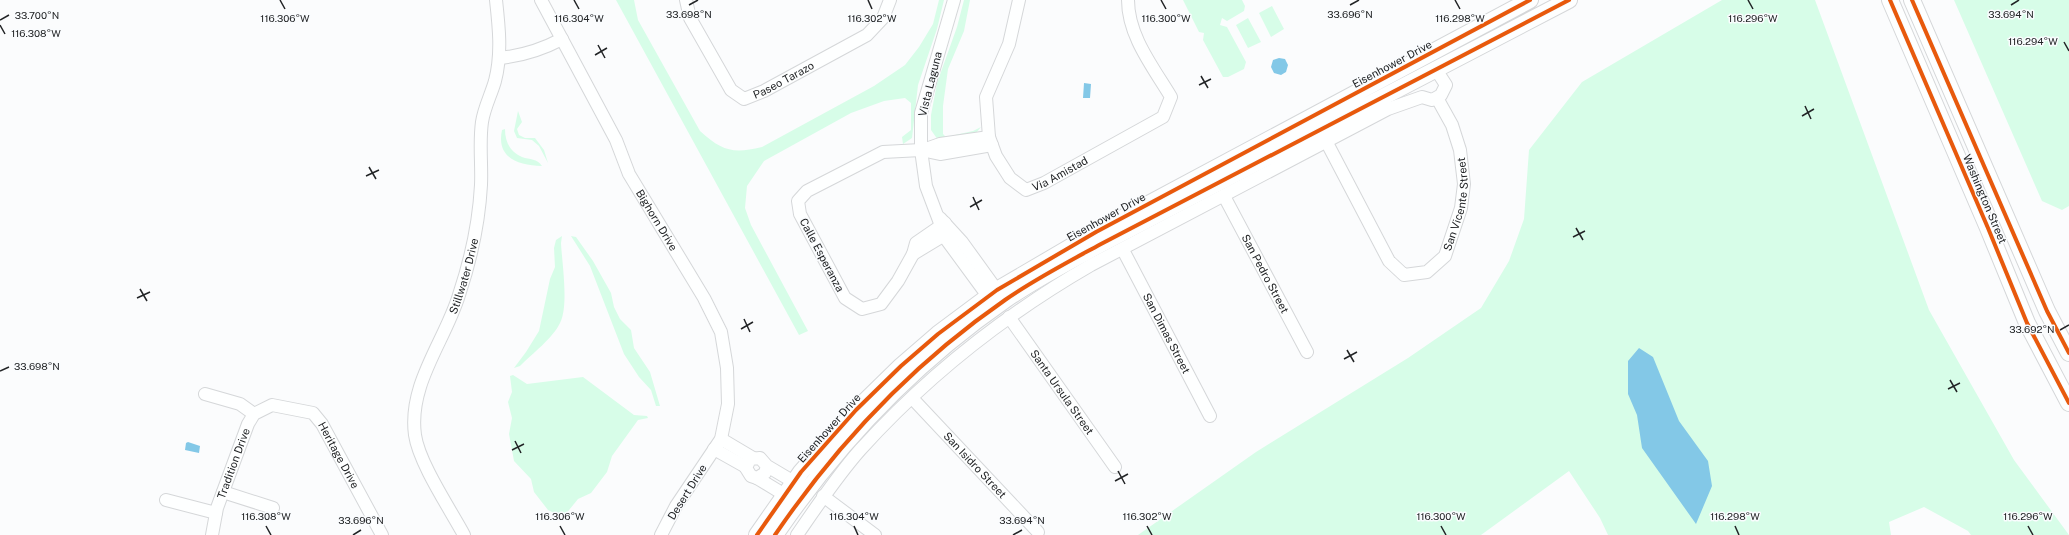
<svg xmlns="http://www.w3.org/2000/svg" width="2069" height="535" viewBox="0 0 2069 535" font-family="'Public Sans',sans-serif">
<style>
.green{fill:#d7fde8}
.water{fill:#83c8e7}
.lines{fill:none;stroke-linecap:round;stroke-linejoin:round}
.minor-casing{stroke:#d5d7d9;stroke-width:14}
.major-casing{stroke:#d5d7d9;stroke-width:18}
.minor{stroke:#feffff;stroke-width:12}
.major{stroke:#feffff;stroke-width:16}
.cycleway-casing{stroke:#fafcfe;stroke-width:6}
.cycleway{stroke:#e8590c;stroke-width:4}
.ticks{fill:none;stroke:#222426;stroke-width:1.5}
.labels{text-anchor:middle;stroke-width:3;stroke-linejoin:round;paint-order:stroke}
.street-label{font-size:11px;fill:#222426;stroke:#fafcfe}
.ticks-label{font-size:10px;text-anchor:middle;fill:#222426;stroke:#fafcfe;stroke-width:3;stroke-linejoin:round;paint-order:stroke}
</style>
<rect width="100%" height="100%" fill="#fbfcfd"/>
<path class="green" d="M 616,0 L 634,0 L 638,20 L 700,131 C 722,151 733,154 762,147 L 874,86 L 905,65 L 919,47 L 933,24 L 939,0 L 944,0 L 937,29 L 918,85 L 912,138 L 903,144 L 902,137 L 911,130 L 911,103 L 905,98 L 884,101 L 851,113 L 764,161 L 747,186 L 745,208 L 751,225 L 808,331 L 799,335 Z
M 964,0 L 970,0 L 964,31 L 948,69 L 943,106 L 943,134 L 946,137 L 973,131 L 981,127 L 976,133 L 938,140 L 931,130 L 931,115 L 937,83 L 957,27 Z
M 1183,0 L 1242,0 L 1245,6 L 1244,11 L 1227,21 L 1222,18 L 1220,25 L 1227,27 L 1246,62 L 1244,69 L 1228,77 L 1223,77 L 1203,40 L 1204,33 L 1199,32 Z
M 1722,0 L 1815,0 L 1929,310 L 2014,460 L 2069,535 L 1971,535 L 1968,531 L 1924,507 L 1889,522 L 1891,535 L 1608,535 L 1600,518 L 1569,471 L 1481,535 L 1138,535 L 1256,452 L 1408,358 L 1481,308 L 1509,261 L 1524,219 L 1529,150 L 1582,82 Z
M 1954,0 L 2069,0 L 2069,206 L 2062,210 L 2042,201 Z
M 1272,6 L 1284,29 L 1271,37 L 1259,13 Z
M 1248,18 L 1261,42 L 1248,48 L 1236,25 Z
M 518,111 L 522,122 L 517,129 L 519,135 L 525,138 L 535,138 L 544,150 L 548,163 L 539,146 L 532,140 L 517,138 L 514,131 Z
M 505,129 C 505,142 510,152 522,157 C 530,160 537,158 542,166 C 518,165 496,158 502,130 Z
M 562,236 L 561,243 C 562,263 569,306 560,323 C 553,338 532,354 520,366 L 514,368 L 526,352 L 539,331 L 550,279 L 555,267 L 554,248 L 556,240 Z
M 571,236 L 576,237 L 593,261 L 611,293 L 614,307 L 620,319 L 631,330 L 634,348 L 650,372 L 660,406 L 656,406 L 651,390 L 639,377 L 624,354 L 590,266 Z
M 513,375 L 527,384 L 583,377 L 634,415 L 647,416 L 648,418 L 638,420 L 612,456 L 607,472 L 591,493 L 578,499 L 565,515 L 558,515 L 548,510 L 534,492 L 531,479 L 514,461 L 509,434 L 512,418 L 508,402 L 512,392 L 510,376 Z"/>
<path class="water" d="M 1279,58 L 1285,59 L 1288,65 L 1286,72 L 1281,75 L 1274,73 L 1271,67 L 1273,60 Z
M 1084,83 L 1091,84 L 1090,98 L 1083,98 Z
M 1639,348 L 1653,357 L 1679,421 L 1708,461 L 1712,486 L 1696,524 L 1642,448 L 1637,415 L 1628,394 L 1628,361 Z
M 188,442 L 200,446 L 199,453 L 185,450 L 186,443 Z"/>
<g class="lines">
<g class="minor-casing">
<g id="minor">
<path id="s1" d="M 541,0 L 616,140 L 629,174 L 704,298 L 721,332 L 727,368 L 728,404 L 721,439 L 676,506 L 661,535"/>
<path id="s2" d="M 686,0 L 690,18 L 731,90 L 744,99 L 764,91 L 867,35 L 883,18 L 890,0"/>
<path d="M 954,0 L 921,113 L 921,150 L 926,186 L 946,239 L 993,303"/>
<path id="s3" d="M 1019,0 L 1009,44 L 986,97 L 989,137 L 996,156 L 1010,178 L 1026,190 L 1044,183 L 1163,117 L 1171,97 C 1153,67 1128,36 1128,0"/>
<path d="M 499,58 C 523,56 541,50 562,39"/>
<path id="s4" d="M 1326,141 L 1389,261 L 1404,275 L 1427,272 L 1445,256 L 1461,208 L 1464,184 L 1460,150 L 1452,125 L 1437,98"/>
<path d="M 923,150 L 940,144 L 989,137"/>
<path id="s5" d="M 1224,196 L 1307,352"/>
<path d="M 940,218 L 962,242 L 1001,296"/>
<path d="M 945,223 L 916,243 L 913,254 L 898,281 L 881,304 L 862,309 L 845,298 L 800,214 L 798,201 L 807,191 L 883,152 L 921,150 L 940,154 L 992,145"/>
<path id="s6" d="M 1123,250 L 1210,416"/>
<path d="M 913,254 L 951,231"/>
<path id="s7" d="M 1009,317 L 1115,467"/>
<path d="M 205,394 L 240,404 L 254,414"/>
<path id="s8" d="M 912,398 L 1038,532"/>
<path d="M 721,439 L 753,458"/>
<path d="M 714,449 L 746,467"/>
<path d="M 767,466 L 765,473 L 757,478 L 751,476 L 746,468 L 750,459 L 760,458 L 767,466 L 794,482 L 793,488"/>
<path d="M 757,478 L 785,495"/>
<path d="M 223,492 L 273,508"/>
<path d="M 823,496 L 875,535"/>
<path d="M 166,500 L 216,513"/>
<path id="s9" d="M 212,535 L 217,508 L 248,424 L 254,414 L 272,405 L 313,413 L 322,424 L 382,535"/>
<path id="s10" d="M 464,535 C 450,509 419,463 415,435 C 408,384 445,341 459,295 C 471,259 479,223 481,185 C 482,164 479,143 482,122 C 484,108 491,95 495,81 C 502,54 499,27 496,0"/>
<path d="M 797,535 C 817,506 837,476 860,450 C 927,376 1006,314 1091,265 L 1388,109 L 1422,97 L 1432,100 L 1441,95 L 1446,85 L 1435,68"/>
</g>
</g>
<g class="major-casing">
<path id="major" d="M 1890,0 L 1988,228 L 2027,323 L 2069,403
M 1912,0 L 2047,311 L 2069,353
M 757,535 L 801,472 L 856,410 L 901,366 L 938,334 L 997,290 L 1096,232 L 1530,0
M 775,535 C 837,444 914,363 1005,300 C 1035,279 1068,262 1101,244 L 1569,0"/>
</g>
<use href="#minor" class="minor"/>
<use href="#major" class="major"/>
<g class="cycleway-casing">
<path id="cycleway" d="M 1890,0 L 1988,228 L 2027,323 L 2069,403
M 1912,0 L 2047,311 L 2069,353
M 757,535 L 801,472 L 856,410 L 901,366 L 938,334 L 997,290 L 1096,232 L 1530,0
M 775,535 C 837,444 914,363 1005,300 C 1035,279 1068,262 1101,244 L 1569,0"/>
</g>
<use href="#cycleway" class="cycleway"/>
</g>
<path class="ticks" d="M 280,0 L 285,9M 574,0 L 579,9M 868,0 L 872,9M 1161,0 L 1166,9M 1455,0 L 1460,9M 1748,0 L 1753,9M 689,5 L 698,0M 1350,5 L 1359,0M 2011,5 L 2019,0M 0,20 L 9,15M 0,25 L 5,34M 2064,42 L 2069,51M 598,45 L 605,58M 595,55 L 607,48M 1201,76 L 1208,88M 1199,85 L 1211,79M 1805,106 L 1811,119M 1802,116 L 1814,109M 369,167 L 376,179M 366,176 L 379,170M 973,197 L 979,210M 970,207 L 982,200M 1576,228 L 1583,240M 1573,237 L 1585,231M 140,289 L 147,301M 137,298 L 150,292M 744,319 L 750,332M 741,329 L 753,322M 2060,330 L 2069,325M 1347,350 L 1354,362M 1344,359 L 1357,352M 0,371 L 9,367M 1950,380 L 1957,392M 1948,389 L 1960,383M 515,441 L 521,453M 512,450 L 524,444M 1118,471 L 1125,484M 1115,481 L 1128,474M 266,526 L 271,535M 560,526 L 565,535M 854,526 L 858,535M 1147,526 L 1152,535M 1441,526 L 1446,535M 1735,526 L 1739,535M 2028,526 L 2033,535M 353,535 L 361,530M 1013,535 L 1022,530"/>
<g class="labels">
<g class="street-label">
<text transform="translate(1392 64) rotate(-28)" y="4">Eisenhower Drive</text>
<text dy="4" stroke="none"><textPath href="#s2" startOffset="161">Paseo Tarazo</textPath></text>
<text transform="translate(930 84) rotate(-76)" y="4">Vista Laguna</text>
<text dy="4" stroke="none"><textPath href="#s3" startOffset="247">Via Amistad</textPath></text>
<text transform="translate(1985 199) rotate(67)" y="4">Washington Street</text>
<text dy="4" stroke="none"><textPath href="#s4" startOffset="257">San Vicente Street</textPath></text>
<text transform="translate(1106 217) rotate(-29)" y="4">Eisenhower Drive</text>
<text dy="4" stroke="none"><textPath href="#s1" startOffset="249">Bighorn Drive</textPath></text>
<text transform="translate(822 255) rotate(62)" y="4">Calle Esperanza</text>
<text dy="4" stroke="none"><textPath href="#s5" startOffset="88">San Pedro Street</textPath></text>
<text dy="4" stroke="none"><textPath href="#s10" startOffset="280">Stillwater Drive</textPath></text>
<text dy="4" stroke="none"><textPath href="#s6" startOffset="94">San Dimas Street</textPath></text>
<text dy="4" stroke="none"><textPath href="#s7" startOffset="92">Santa Ursula Street</textPath></text>
<text transform="translate(829 428) rotate(-48)" y="4">Eisenhower Drive</text>
<text dy="4" stroke="none"><textPath href="#s9" startOffset="240">Heritage Drive</textPath></text>
<text dy="4" stroke="none"><textPath href="#s9" startOffset="75">Tradition Drive</textPath></text>
<text dy="4" stroke="none"><textPath href="#s8" startOffset="92">San Isidro Street</textPath></text>
<text transform="translate(687 492) rotate(-58)" y="4">Desert Drive</text>
</g>
</g>
<g class="ticks-label">
<text x="689" y="18">33.698°N</text>
<text x="1350" y="18">33.696°N</text>
<text x="2011" y="18">33.694°N</text>
<text x="37" y="19">33.700°N</text>
<text x="285" y="22">116.306°W</text>
<text x="872" y="22">116.302°W</text>
<text x="1753" y="22">116.296°W</text>
<text x="579" y="22">116.304°W</text>
<text x="1166" y="22">116.300°W</text>
<text x="1460" y="22">116.298°W</text>
<text x="36" y="37">116.308°W</text>
<text x="2033" y="45">116.294°W</text>
<text x="2032" y="333">33.692°N</text>
<text x="37" y="370">33.698°N</text>
<text x="266" y="520">116.308°W</text>
<text x="560" y="520">116.306°W</text>
<text x="854" y="520">116.304°W</text>
<text x="1147" y="520">116.302°W</text>
<text x="1441" y="520">116.300°W</text>
<text x="1735" y="520">116.298°W</text>
<text x="2028" y="520">116.296°W</text>
<text x="361" y="524">33.696°N</text>
<text x="1022" y="524">33.694°N</text>
</g>
</svg>
